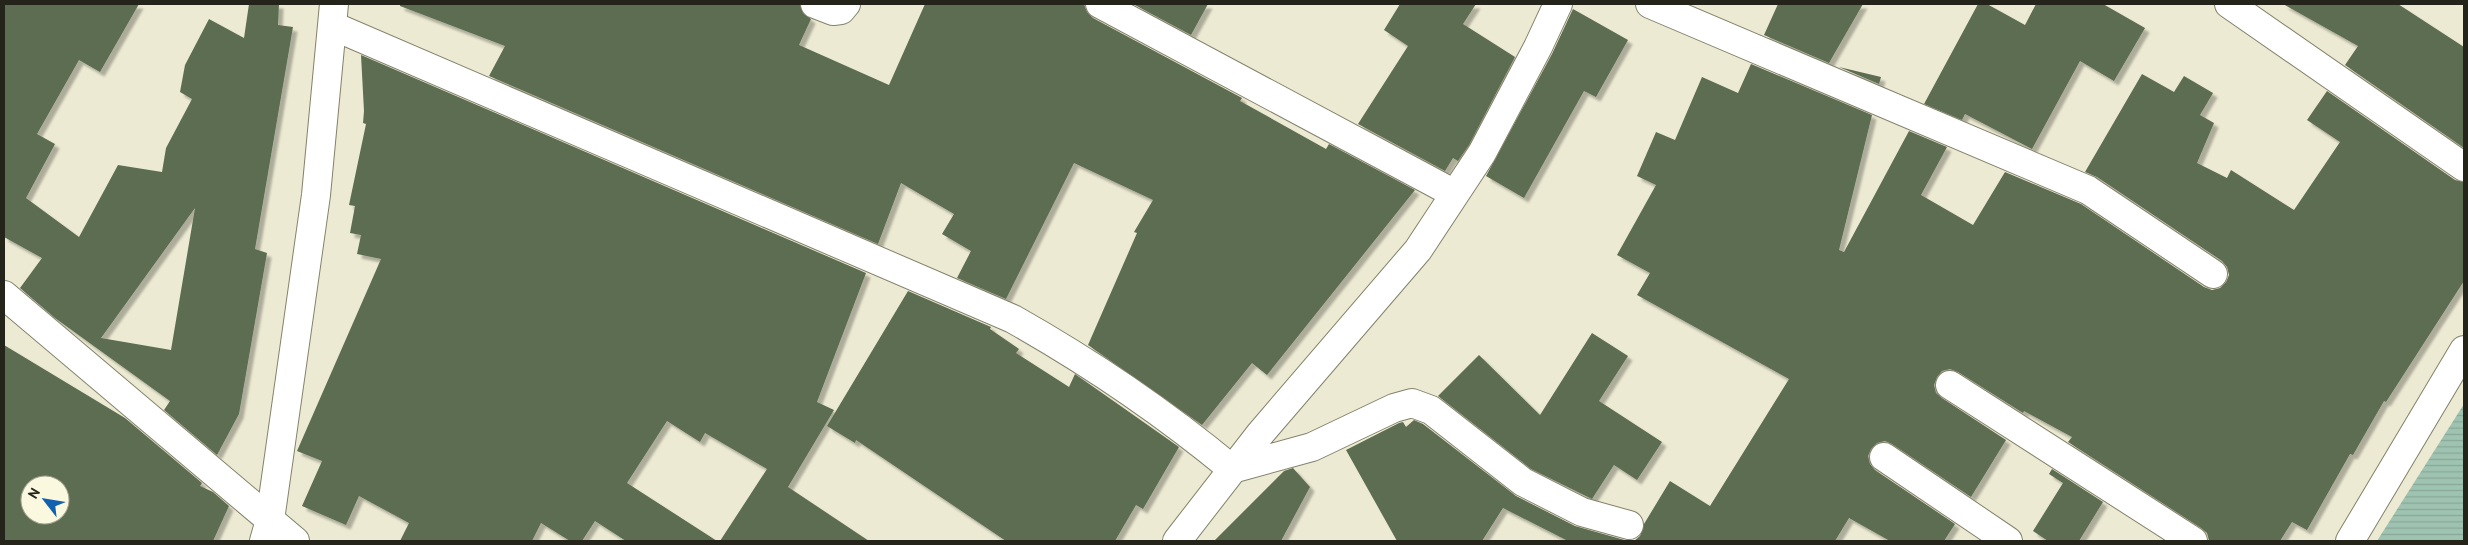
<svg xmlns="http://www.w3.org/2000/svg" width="2468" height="545" viewBox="0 0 2468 545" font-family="'PT Sans',sans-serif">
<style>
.water{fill:url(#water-rules)}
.building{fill:#5c6d51;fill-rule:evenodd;filter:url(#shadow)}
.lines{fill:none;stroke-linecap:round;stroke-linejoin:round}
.street-casing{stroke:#84826c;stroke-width:30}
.secondary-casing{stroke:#84826c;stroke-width:30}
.primary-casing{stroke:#84826c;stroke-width:30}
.street{stroke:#fff;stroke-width:28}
.secondary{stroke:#fff;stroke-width:28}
.primary{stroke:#fff;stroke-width:28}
</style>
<defs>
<pattern id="water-rules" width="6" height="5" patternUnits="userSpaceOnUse" patternTransform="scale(1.25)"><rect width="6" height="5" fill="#9fc3b1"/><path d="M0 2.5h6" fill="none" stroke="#89a798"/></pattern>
<filter id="shadow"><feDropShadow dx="4.5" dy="4.5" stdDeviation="1" flood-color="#0004"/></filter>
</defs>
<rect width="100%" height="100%" fill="#ecead2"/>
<path class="water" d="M 2464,404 L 2464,541 L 2377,541 Z"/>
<path class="building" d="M 4,4 L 139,4 L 100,72 L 79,60 L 37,134 L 55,144 L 26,198 L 79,237 L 118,165 L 162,172 L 166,148 L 192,99 L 180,92 L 185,65 L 209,19 L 244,38 L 249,4 L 279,4 L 278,25 L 293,27 L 255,249 L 267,253 L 239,414 L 217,455 L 164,410 L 170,401 L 55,318 L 20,288 L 42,258 L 4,237 ZM 195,208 L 171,350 L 101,338 Z
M 400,4 L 800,4 L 803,13 L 811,19 L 799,45 L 889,85 L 925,4 L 1084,4 L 1087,12 L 1093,18 L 1242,98 L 1240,101 L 1326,149 L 1329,144 L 1415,190 L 1267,375 L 1252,363 L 1202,425 L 1088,345 L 1137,233 L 1134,232 L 1153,200 L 1074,163 L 1006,299 L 957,278 L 971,251 L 942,234 L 954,214 L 901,183 L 878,244 L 489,76 L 505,46 L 400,6 Z
M 1133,4 L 1208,4 L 1191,35 Z
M 1400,4 L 1476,4 L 1463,24 L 1515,57 L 1469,145 L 1458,161 L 1453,158 L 1445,171 L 1358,124 L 1408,46 L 1384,30 Z
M 1778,4 L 1863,4 L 1829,63 L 1764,35 Z
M 1978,4 L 1987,4 L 2025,25 L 2036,4 L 2103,4 L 2145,28 L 2114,81 L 2080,61 L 2032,149 L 1965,114 L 1962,120 L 1924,104 Z
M 2283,4 L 2398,4 L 2464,47 L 2464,148 L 2345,65 L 2358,46 Z
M 1573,9 L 1628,40 L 1596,97 L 1584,91 L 1524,198 L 1486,176 L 1552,54 Z
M 361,55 L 866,273 L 817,402 L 834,410 L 788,487 L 869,541 L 720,541 L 767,469 L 705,433 L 700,442 L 667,421 L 627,483 L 717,541 L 626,541 L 595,521 L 582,541 L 570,541 L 541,523 L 532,541 L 400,541 L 409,523 L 359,496 L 346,525 L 302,506 L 322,461 L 297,451 L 381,259 L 357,254 L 361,235 L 350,233 L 355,206 L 349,205 L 366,124 L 363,123 L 364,111 Z
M 1751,64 L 1872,115 L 1839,250 L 1844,252 L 1909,131 L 1947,147 L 1921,195 L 1973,225 L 2005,172 L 2081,204 L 2204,287 L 2212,290 L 2220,288 L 2226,282 L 2229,275 L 2227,267 L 2222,261 L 2097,177 L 2085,172 L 2142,74 L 2174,92 L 2184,76 L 2213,93 L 2200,115 L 2214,123 L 2197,163 L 2227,178 L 2231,170 L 2294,210 L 2340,142 L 2307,120 L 2327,91 L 2455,180 L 2464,182 L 2464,281 L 2386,402 L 2384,401 L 2353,455 L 2350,454 L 2307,530 L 2292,522 L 2280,541 L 2209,541 L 2207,533 L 2201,528 L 2068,442 L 2072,437 L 2024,411 L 2023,413 L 1958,372 L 1950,369 L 1942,371 L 1937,377 L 1934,385 L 1936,393 L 1942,398 L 2006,440 L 1971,497 L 1892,444 L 1885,441 L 1877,443 L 1871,449 L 1868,456 L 1870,464 L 1875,470 L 1955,524 L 1944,541 L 1890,541 L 1849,518 L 1835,541 L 1634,541 L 1640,536 L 1644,524 L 1670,481 L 1710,506 L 1789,379 L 1637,295 L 1650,273 L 1617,255 L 1656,185 L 1637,176 L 1656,132 L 1675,140 L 1702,77 L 1738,93 Z
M 1839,67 L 1881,77 L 1879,84 Z
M 908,291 L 991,327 L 990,329 L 1019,349 L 1016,353 L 1069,387 L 1075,374 L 1179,447 L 1143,509 L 1136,505 L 1115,541 L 1006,541 L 856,440 L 855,443 L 827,426 Z
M 1592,333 L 1628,356 L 1599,401 L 1662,442 L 1637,480 L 1614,465 L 1592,499 L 1531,469 L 1438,396 L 1479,355 L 1540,415 Z
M 4,345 L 125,418 L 202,483 L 200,486 L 213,492 L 229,506 L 213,541 L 4,541 ZM 30,485 L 60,485 L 60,515 L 30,515 Z
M 1414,420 L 1423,424 L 1516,496 L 1575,526 L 1628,541 L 1568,541 L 1503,508 L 1482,541 L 1397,541 L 1346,450 L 1399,423 L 1403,422 L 1406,427 Z
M 1293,468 L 1310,487 L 1281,541 L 1214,541 L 1284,471 Z
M 2052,469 L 2103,502 L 2079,541 L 2048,541 L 2033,531 L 2063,483 L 2049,474 Z"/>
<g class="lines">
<g class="street-casing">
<path id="street" d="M 815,4 L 833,11 L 841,10 L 846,4
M 1100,4 L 1455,194
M 1650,4 L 2088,190 L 2213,274
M 2229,4 L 2464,167
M 333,26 L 1013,319 C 1091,363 1163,412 1232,469 L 1312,447 L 1394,408 L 1412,403 L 1431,410 L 1523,482 L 1582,512 L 1629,525
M 1950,385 L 2193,541
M 1884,457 L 2008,541
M 1177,541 L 1260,434 L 1418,250 L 1482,153 L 1538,47 L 1558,4
M 2350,541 L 2464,350"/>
</g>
<g class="secondary-casing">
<path id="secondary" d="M 4,295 L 295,541"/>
</g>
<g class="primary-casing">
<path id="primary" d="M 264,541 L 270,520 L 316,195 L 334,4"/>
</g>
<use href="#street" class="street"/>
<use href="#secondary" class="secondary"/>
<use href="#primary" class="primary"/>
</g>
<rect width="2468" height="545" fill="none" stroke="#24241b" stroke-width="10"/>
<g transform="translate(45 500) rotate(301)"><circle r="24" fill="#faf8df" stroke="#a4a391"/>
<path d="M0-4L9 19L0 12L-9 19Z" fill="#1360af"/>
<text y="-8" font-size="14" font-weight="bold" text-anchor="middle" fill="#24241b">N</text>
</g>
</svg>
